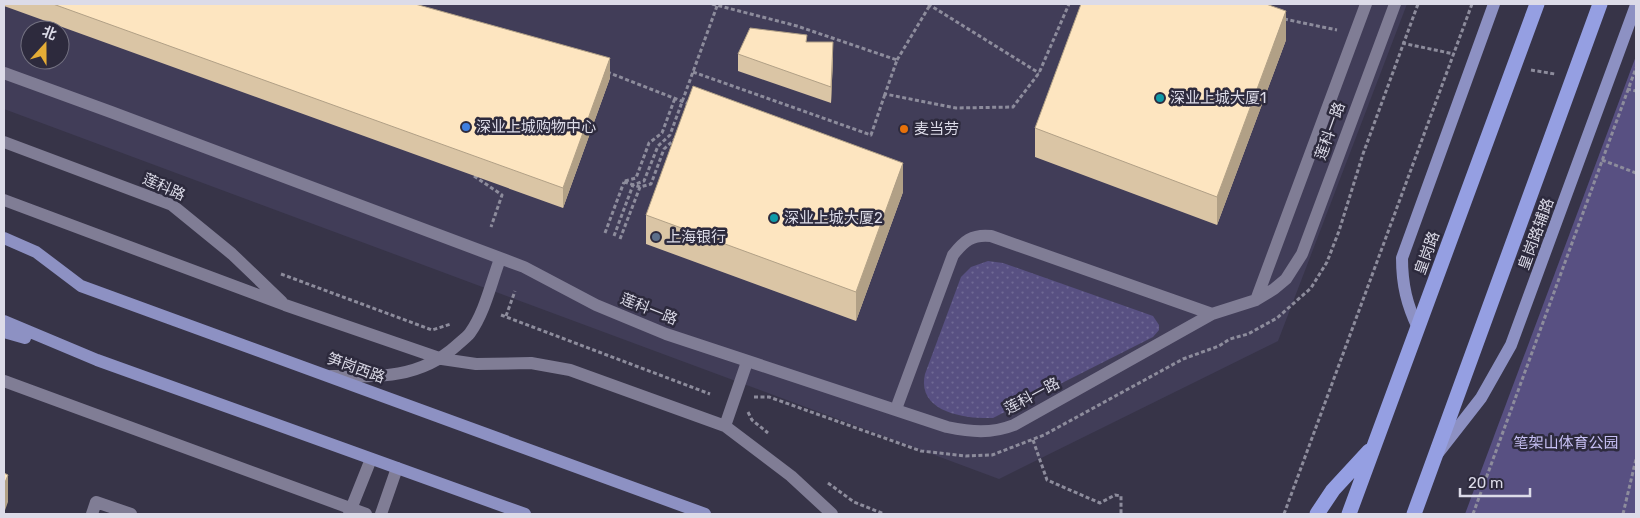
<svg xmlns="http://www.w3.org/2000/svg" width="1640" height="518" viewBox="0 0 1640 518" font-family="Rubik,'Noto Sans SC',sans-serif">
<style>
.built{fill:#413d58;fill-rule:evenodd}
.grass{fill:url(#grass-dots)}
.green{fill:#585082}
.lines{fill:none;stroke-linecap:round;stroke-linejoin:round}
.path{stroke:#8d8c9c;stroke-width:3;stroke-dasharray:4 2.5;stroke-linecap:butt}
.minor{stroke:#807d95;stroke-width:12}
.major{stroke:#8d91c3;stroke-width:12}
.highway{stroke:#959fe2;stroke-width:15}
.wall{fill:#dac5a5}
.shaded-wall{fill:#b1a086}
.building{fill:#fde5c0;stroke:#b1a086}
.culture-dot{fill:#0f9aa8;stroke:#2d2a3d;stroke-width:2}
.shop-dot{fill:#3f7fe0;stroke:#2d2a3d;stroke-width:2}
.food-dot{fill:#e8710a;stroke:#2d2a3d;stroke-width:2}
.service-dot{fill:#5c6f8a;stroke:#2d2a3d;stroke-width:2}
.labels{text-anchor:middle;stroke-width:5;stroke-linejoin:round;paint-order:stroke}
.poi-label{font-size:15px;fill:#dcdbe8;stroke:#2d2a3d;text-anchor:start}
.street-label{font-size:15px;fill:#dcdbe8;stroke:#2d2a3d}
.park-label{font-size:15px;fill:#c6bff3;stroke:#2d2a3d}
</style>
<defs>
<pattern id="grass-dots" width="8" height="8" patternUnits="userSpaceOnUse" patternTransform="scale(1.25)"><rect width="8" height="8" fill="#585082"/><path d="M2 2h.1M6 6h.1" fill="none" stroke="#6f6994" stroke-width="1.8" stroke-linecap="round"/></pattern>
</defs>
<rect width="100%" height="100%" fill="#373448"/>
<path class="built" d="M 4,4 L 1407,4 L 1278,341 L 999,479 L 4,109 ZM 30,30 L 60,30 L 60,60 L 30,60 Z"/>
<path class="grass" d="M 988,261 L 1003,263 L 1153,316 L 1159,325 L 1159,330 L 1153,337 L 993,418 C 967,419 916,413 925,374 L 961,277 L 971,267 Z"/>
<path class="green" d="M 1636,56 L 1636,514 L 1465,514 L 1487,455 Z"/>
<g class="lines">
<path class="path" d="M 712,4 L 797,26 L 897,60 L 885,94 L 956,108 L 1013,107 L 1039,73 L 1069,4
M 928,4 L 1039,73
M 1284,19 L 1337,30
M 1402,43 L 1454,54
M 897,60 L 930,5
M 1531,70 L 1555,74
M 607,72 L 689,104
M 693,72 L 871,135 L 885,94
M 1627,89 L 1636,91
M 1602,160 L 1636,173
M 474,176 L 502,195 L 491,227
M 625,181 L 636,178 L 649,143 L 662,133 L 675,98
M 624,182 L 640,187 L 651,184 L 664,149 L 675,139
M 605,233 L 624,182
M 614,236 L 633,185 L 644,181 L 658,146 L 670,135 L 717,6
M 620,239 L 640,187
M 281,274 L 432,330 L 451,324
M 501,315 L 710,394
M 506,316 L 515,291
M 754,397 L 769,397 L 921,451 L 966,456 L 992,455 L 1044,435 L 1183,359 L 1219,346 L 1230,339 L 1248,334 L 1277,318 L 1311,288 L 1327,262 L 1339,231 L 1363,154 L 1418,4
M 748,412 L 752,420 L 768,433
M 1033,440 L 1047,480 L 1100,503 L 1115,495 L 1121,496 L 1121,514
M 828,483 L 854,502 L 884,514
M 1284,514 L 1472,4
M 1473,514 L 1636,68
M 1623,514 L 1636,459"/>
<path class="minor" d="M 4,73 L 111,112 L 524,267 L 596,305 L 666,334 L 947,427 C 971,432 991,434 1014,425 L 1212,314 L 1256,300 L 1274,289 L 1286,279 L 1302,254 L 1395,4
M 4,142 L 172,205 L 232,254 L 282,302
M 4,200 L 285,305 L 442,359 L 476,364 L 531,363 L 570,370 L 725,426 L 791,476 L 832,514
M 1256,300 L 1366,4
M 331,376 C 377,377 419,379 456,346 C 460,342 466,338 470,333 C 485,312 491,283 500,259
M 4,381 L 366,514
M 896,409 L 953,255 C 964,241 972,234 991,236 L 1212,314
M 725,426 L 747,362
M 92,514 L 96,502 L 131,514
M 349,514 L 371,459
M 381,514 L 397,468"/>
<path class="major" d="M 4,238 L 36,252 L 81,286 L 705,514
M 4,321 L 97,360 L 525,514
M 1418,328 C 1407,305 1402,285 1402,258 L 1494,4
M 4,332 L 25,338
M 1438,453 L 1481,398 L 1511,345 L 1636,5"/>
<path class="highway" d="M 1317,514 L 1333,490 L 1369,451
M 1349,514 L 1537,4
M 1414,514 L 1600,4"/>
</g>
<path class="wall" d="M 4,4 L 415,4 L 610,78 L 563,208 L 4,6 Z
M 1286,40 L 1217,225 L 1035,157 L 1035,128 Z
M 807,42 L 833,58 L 831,103 L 738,71 L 738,54 Z
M 903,192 L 856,321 L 646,244 L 646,215 Z"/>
<path class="shaded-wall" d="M 1286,11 L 1286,40 L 1217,225 L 1217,197 Z
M 833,42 L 833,58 L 831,103 L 831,87 Z
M 610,58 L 610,78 L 563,208 L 563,188 Z
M 903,163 L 903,192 L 856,321 L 856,292 Z
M 8,475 L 8,502 L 4,513 L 4,485 Z"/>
<path class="building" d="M 53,4 L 415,4 L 610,58 L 563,188 Z
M 1081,4 L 1266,4 L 1286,11 L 1217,197 L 1035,128 Z
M 750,28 L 807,35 L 806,42 L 833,42 L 831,87 L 738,54 Z
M 693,86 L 903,163 L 856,292 L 646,215 Z
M 4,473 L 8,475 L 4,485 Z"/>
<g class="culture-dot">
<circle cx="1160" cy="98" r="5"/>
<circle cx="774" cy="218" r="5"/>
</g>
<circle class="shop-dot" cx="466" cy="127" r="5"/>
<circle class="food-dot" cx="904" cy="129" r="5"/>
<circle class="service-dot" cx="656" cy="237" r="5"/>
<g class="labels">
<g class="poi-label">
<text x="1170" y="103">深业上城大厦1</text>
<text x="476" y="132">深业上城购物中心</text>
<text x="914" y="134">麦当劳</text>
<text x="784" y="223">深业上城大厦2</text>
<text x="666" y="242">上海银行</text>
</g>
<g class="street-label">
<text transform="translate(1330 131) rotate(-70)" y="5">莲科一路</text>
<text transform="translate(164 187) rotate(24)" y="5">莲科路</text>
<text transform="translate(1536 234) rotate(-70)" y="5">皇岗路辅路</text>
<text transform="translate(1427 253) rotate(-70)" y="5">皇岗路</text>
<text transform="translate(649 309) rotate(22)" y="5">莲科一路</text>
<text transform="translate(356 368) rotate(20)" y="5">笋岗西路</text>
<text transform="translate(1032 396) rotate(-28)" y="5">莲科一路</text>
</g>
<g class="park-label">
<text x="1566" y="448">笔架山体育公园</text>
</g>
</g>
<rect width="1640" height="518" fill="none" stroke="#dcdbe8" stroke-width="10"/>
<g transform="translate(45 45) rotate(21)"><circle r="24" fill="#2d2a3d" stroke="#737181"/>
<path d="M0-4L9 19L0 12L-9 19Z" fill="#e5ad36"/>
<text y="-8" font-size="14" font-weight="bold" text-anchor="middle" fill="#dcdbe8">北</text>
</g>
<path d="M1460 488v8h70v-8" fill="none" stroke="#dcdbe8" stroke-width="2.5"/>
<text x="1468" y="488" font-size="15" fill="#dcdbe8" stroke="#2d2a3d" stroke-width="4" paint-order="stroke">20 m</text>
</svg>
